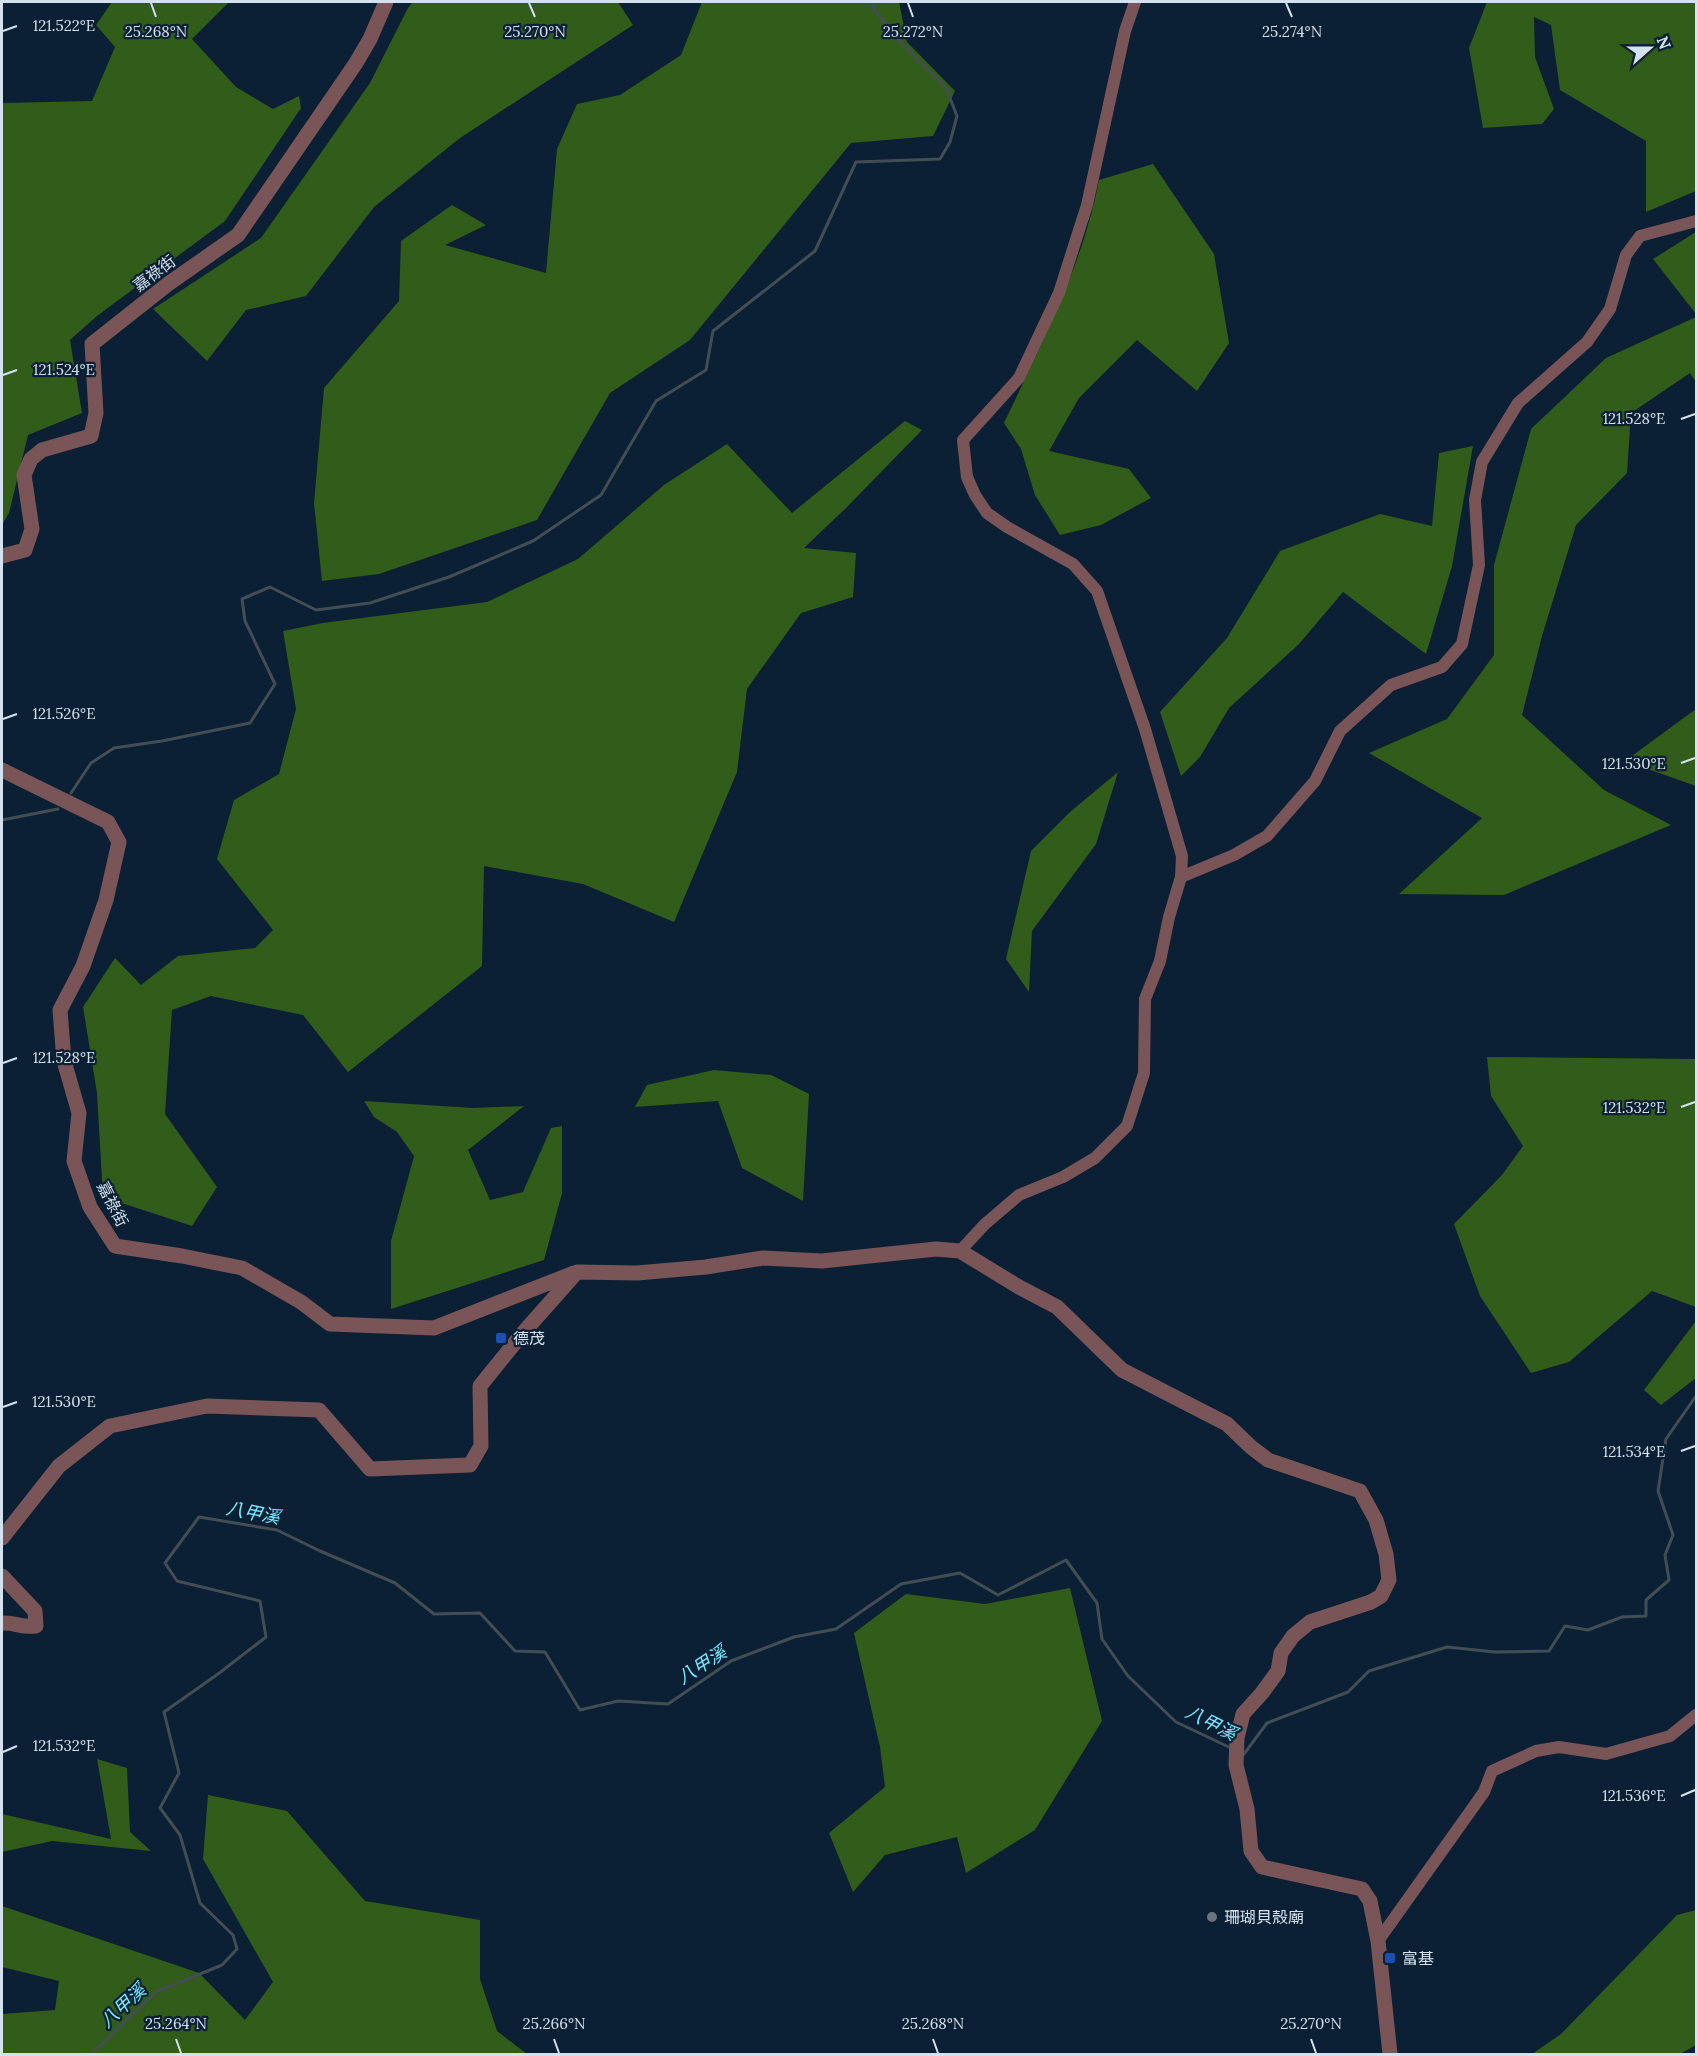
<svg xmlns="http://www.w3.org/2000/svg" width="1698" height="2056" viewBox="0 0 1698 2056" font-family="Lora,'Noto Sans TC',serif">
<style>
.forest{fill:#325c19}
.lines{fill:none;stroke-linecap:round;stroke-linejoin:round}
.stream{stroke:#424e54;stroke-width:3}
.minor{stroke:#795557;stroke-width:12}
.tertiary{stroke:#795557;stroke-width:15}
.ticks{fill:none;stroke:#d4e1ef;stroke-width:2}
.transit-dot{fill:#1a4fb4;stroke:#0b2034;stroke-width:2}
.worship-dot{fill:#6b7280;stroke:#0b2034;stroke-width:2}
.labels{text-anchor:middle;stroke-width:4.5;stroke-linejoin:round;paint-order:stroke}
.street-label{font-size:16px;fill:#d4e1ef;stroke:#0b2034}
.poi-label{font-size:16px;fill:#d4e1ef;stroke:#0b2034;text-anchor:start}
.water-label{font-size:18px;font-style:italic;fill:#76edff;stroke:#0b2034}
.ticks-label{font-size:15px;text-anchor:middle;fill:#d4e1ef;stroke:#0b2034;stroke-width:4.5;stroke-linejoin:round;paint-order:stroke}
</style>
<rect width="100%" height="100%" fill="#0b2034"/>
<path class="forest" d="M 112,2 L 229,2 L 192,39 L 236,87 L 273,109 L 299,96 L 301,108 L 225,221 L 97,316 L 70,340 L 82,413 L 28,435 L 9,513 L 2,525 L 2,103 L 92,101 L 115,47 L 96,25 Z
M 413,2 L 618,2 L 633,25 L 460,138 L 374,207 L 306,296 L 246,310 L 207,361 L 153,309 L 261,238 L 370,83 L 408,8 Z
M 702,2 L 899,2 L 907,42 L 955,91 L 933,136 L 851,143 L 690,340 L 610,393 L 537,520 L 379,574 L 322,581 L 314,503 L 324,388 L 399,301 L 401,241 L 452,205 L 486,225 L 445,245 L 546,273 L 557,149 L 577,104 L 620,95 L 681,55 Z
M 1487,2 L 1696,2 L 1696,191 L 1646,212 L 1646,141 L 1560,90 L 1551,25 L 1534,17 L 1535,57 L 1554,109 L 1542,124 L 1483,128 L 1469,48 Z
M 1153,164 L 1214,254 L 1229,343 L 1197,391 L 1137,340 L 1079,398 L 1049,451 L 1129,469 L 1151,498 L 1101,525 L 1060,535 L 1035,495 L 1021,449 L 1004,423 C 1041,345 1083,265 1099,180 Z
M 1696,232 L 1696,314 L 1653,259 Z
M 1696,317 L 1696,382 L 1690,373 L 1631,413 L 1627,473 L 1576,525 L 1542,636 L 1522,715 L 1604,790 L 1671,825 L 1504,895 L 1399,894 L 1482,818 L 1369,753 L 1447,719 L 1494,655 L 1494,565 L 1531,429 L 1606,358 Z
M 905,421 L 922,430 L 846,508 L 804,548 L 856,553 L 853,597 L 801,613 L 747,689 L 737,772 L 674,922 L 583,884 L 484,866 L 482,966 L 348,1072 L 303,1015 L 211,996 L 172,1010 L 165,1114 L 217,1187 L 192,1226 L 103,1197 L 97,1093 L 83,1007 L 115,958 L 141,985 L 178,956 L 255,948 L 273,930 L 217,859 L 234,800 L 279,774 L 296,709 L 283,631 L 323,623 L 487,602 L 578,559 L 664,485 L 727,444 L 792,513 Z
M 1473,446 L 1452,566 L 1426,654 L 1343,592 L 1299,644 L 1229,708 L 1200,757 L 1181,776 L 1160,712 L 1227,638 L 1280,551 L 1380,514 L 1432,526 L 1439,453 Z
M 1696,709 L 1696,786 L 1625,761 Z
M 1118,772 L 1096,844 L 1032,931 L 1029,992 L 1006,959 L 1031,851 L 1070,812 Z
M 1487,1057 L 1696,1059 L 1696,1307 L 1652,1291 L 1569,1362 L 1531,1373 L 1480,1296 L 1454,1224 L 1502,1175 L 1523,1146 L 1491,1096 Z
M 714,1070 L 771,1075 L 809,1094 L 803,1201 L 742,1168 L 718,1101 L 635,1107 L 647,1085 Z
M 364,1101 L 473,1108 L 524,1106 L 468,1150 L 490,1200 L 523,1192 L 551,1128 L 562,1126 L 562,1193 L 544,1260 L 391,1309 L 391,1241 L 414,1156 L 397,1132 L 374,1117 Z
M 1696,1321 L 1696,1378 L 1661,1405 L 1644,1390 Z
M 1070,1588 L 1102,1721 L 1035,1830 L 966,1873 L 957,1837 L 885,1855 L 853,1892 L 829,1833 L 885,1787 L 880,1747 L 854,1633 L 906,1594 L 985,1604 Z
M 97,1759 L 127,1768 L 130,1832 L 151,1851 L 52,1841 L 2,1852 L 2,1814 L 111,1839 Z
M 208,1795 L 287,1811 L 365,1901 L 480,1920 L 480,1979 L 497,2031 L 527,2054 L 2,2054 L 2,2014 L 55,2010 L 59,1981 L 2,1967 L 2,1906 L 199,1973 L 245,2020 L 273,1982 L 203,1859 Z
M 1696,1910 L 1696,2045 L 1680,2054 L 1532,2054 L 1561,2034 L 1677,1915 Z"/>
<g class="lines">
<path class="stream" d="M 71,793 L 91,763 L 114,748 L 162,741 L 250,723 L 275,684 L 245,621 L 242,599 L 270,587 L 316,610 L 370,603 L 449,577 L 533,541 L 601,495 L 656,401 L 706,370 L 713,331 L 815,251 L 856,162 L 940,159 L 950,142 L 957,116 L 946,88 L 900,42 L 873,8 L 873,2
M 2,820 L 58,809
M 1241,1753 L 1244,1754 L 1267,1723 L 1348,1692 L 1369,1671 L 1447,1647 L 1495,1652 L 1549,1651 L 1565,1626 L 1588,1630 L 1622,1617 L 1646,1616 L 1646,1600 L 1669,1580 L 1665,1555 L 1673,1535 L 1658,1491 L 1666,1439 L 1696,1396
M 91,2054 L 156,1992 L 222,1965 L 237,1949 L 233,1935 L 200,1903 L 180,1835 L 160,1808 L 179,1773 L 164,1712 L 218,1674 L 266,1637 L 260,1601 L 177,1581 L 165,1563 L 199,1517 L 277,1530 L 320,1551 L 395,1583 L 434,1614 L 480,1613 L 515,1651 L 545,1652 L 580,1710 L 618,1701 L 668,1704 L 731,1661 L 794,1637 L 836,1629 L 901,1584 L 960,1573 L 998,1595 L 1066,1560 L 1097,1603 L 1102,1639 L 1128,1676 L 1176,1722 L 1233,1749"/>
<path class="minor" d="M 1181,877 L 1234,855 L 1267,836 L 1315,781 L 1340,731 L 1391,685 L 1442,667 L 1462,644 L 1479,565 L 1475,500 L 1482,462 L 1518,403 L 1587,342 L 1610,309 L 1626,255 L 1640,236 L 1696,221
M 960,1251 L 985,1224 L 1019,1195 L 1063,1177 L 1095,1158 L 1127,1126 L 1144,1073 L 1145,999 L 1160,961 L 1169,917 L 1181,877 L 1182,856 L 1145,729 L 1097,591 L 1073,564 L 1007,527 L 987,513 L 975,495 L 967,477 L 963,440 L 1019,378 L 1059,293 L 1087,205 L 1125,31 L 1135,2
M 1378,1941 L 1484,1792 L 1492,1771 L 1536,1751 L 1559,1747 L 1606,1754 L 1670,1736 L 1696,1715"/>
<path class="tertiary" d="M 2,556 L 25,550 L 32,529 L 24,475 L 31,459 L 42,450 L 91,436 L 96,413 L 92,344 L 168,284 L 238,235 L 356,63 L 370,39 L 386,2
M 2,770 L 108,822 L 119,842 L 106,900 L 83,966 L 60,1010 L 64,1061 L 79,1113 L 74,1161 L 90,1207 L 115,1246 L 182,1256 L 242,1268 L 301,1302 L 330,1324 L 434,1328 L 574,1273
M 2,1538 L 59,1466 L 110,1426 L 207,1406 L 319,1410 L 370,1469 L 470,1465 L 481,1446 L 480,1386 L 522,1334 L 577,1272 L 637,1273 L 706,1267 L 763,1258 L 822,1261 L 936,1249 L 960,1251 L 1019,1287 L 1057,1307 L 1122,1370 L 1227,1424 L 1251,1447 L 1268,1460 L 1360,1491 L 1376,1520 L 1386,1554 L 1389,1580 L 1381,1596 L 1371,1602 L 1310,1622 L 1293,1636 L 1281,1653 L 1278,1671 L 1262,1693 L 1243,1714 L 1237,1738 L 1236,1765 L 1247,1809 L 1251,1851 L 1262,1867 L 1362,1889 L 1370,1901 L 1378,1941 L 1390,2054
M 2,1576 L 35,1611 L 36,1626 C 19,1628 16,1622 2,1623"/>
</g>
<path class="ticks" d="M 151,3 L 156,17M 529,3 L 535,17M 908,3 L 913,17M 1286,3 L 1292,17M 3,31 L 17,26M 3,375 L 17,370M 1681,419 L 1695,414M 3,719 L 17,714M 1681,763 L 1695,758M 3,1063 L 17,1058M 1681,1107 L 1695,1102M 3,1407 L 17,1402M 1681,1451 L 1695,1446M 3,1752 L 17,1746M 1681,1796 L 1695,1790M 176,2039 L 181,2053M 554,2039 L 559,2053M 933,2039 L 938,2053M 1311,2039 L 1316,2053"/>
<g class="transit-dot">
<rect x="495" y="1332" width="12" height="12" rx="3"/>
<rect x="1384" y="1952" width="12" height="12" rx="3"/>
</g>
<circle class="worship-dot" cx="1212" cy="1917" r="6"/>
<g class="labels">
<g class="street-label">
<text transform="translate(154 273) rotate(-37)" y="6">嘉祿街</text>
<text transform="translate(113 1204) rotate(63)" y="6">嘉祿街</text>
</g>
<g class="poi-label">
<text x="513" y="1344">德茂</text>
<text x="1224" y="1923">珊瑚貝殼廟</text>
<text x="1402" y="1964">富基</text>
</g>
<g class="water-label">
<text transform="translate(253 1513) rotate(11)" y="6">八甲溪</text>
<text transform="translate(702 1665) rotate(-33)" y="6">八甲溪</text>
<text transform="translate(1211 1723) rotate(27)" y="6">八甲溪</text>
<text transform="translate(123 2006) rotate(-43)" y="6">八甲溪</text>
</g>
</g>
<g class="ticks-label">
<text x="64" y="31">121.522°E</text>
<text x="1292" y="37">25.274°N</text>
<text x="156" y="37">25.268°N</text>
<text x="535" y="37">25.270°N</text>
<text x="913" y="37">25.272°N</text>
<text x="64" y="375">121.524°E</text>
<text x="1634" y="424">121.528°E</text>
<text x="64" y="719">121.526°E</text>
<text x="1634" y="769">121.530°E</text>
<text x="64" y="1063">121.528°E</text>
<text x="1634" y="1113">121.532°E</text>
<text x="64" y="1407">121.530°E</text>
<text x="1634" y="1457">121.534°E</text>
<text x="64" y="1751">121.532°E</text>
<text x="1634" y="1801">121.536°E</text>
<text x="176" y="2029">25.264°N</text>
<text x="554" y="2029">25.266°N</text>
<text x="933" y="2029">25.268°N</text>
<text x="1311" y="2029">25.270°N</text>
</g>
<rect width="1698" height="2056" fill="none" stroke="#d4e1ef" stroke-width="6"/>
<g transform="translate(1650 48) rotate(69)" stroke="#0b2034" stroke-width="4.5" paint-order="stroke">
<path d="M0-4.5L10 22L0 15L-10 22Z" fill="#d4e1ef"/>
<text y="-9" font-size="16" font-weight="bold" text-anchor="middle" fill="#d4e1ef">N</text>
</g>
</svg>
